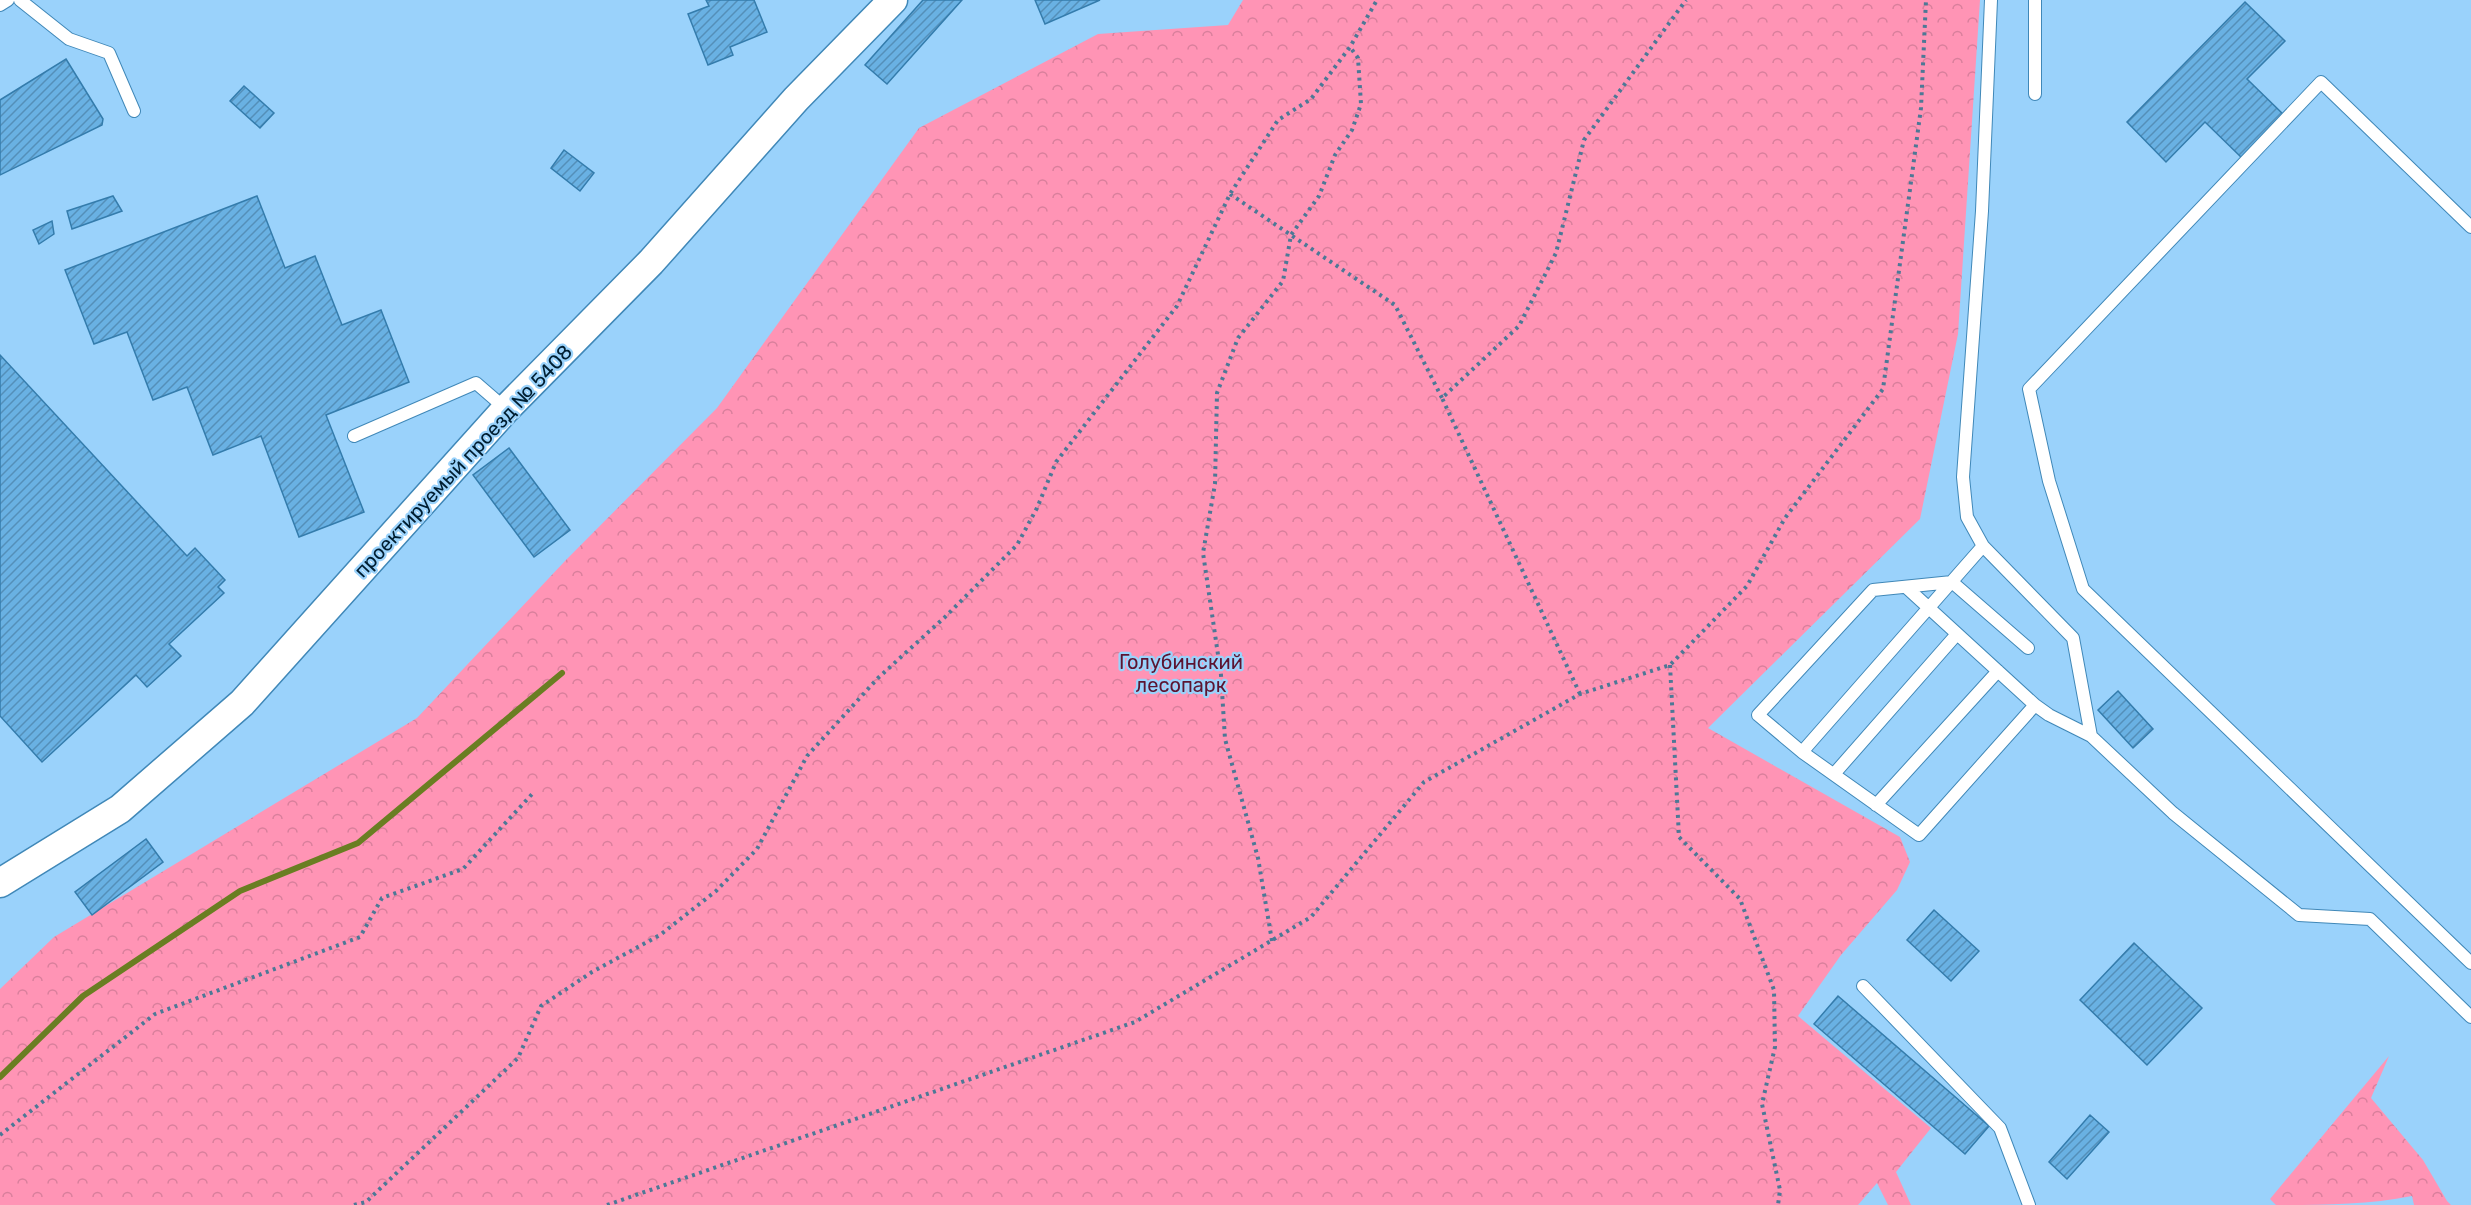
<svg xmlns="http://www.w3.org/2000/svg" width="2471" height="1205" viewBox="0 0 2471 1205" font-family="Rubik,sans-serif">
<style>
.forest{fill:url(#forest-crowns)}
.lines{fill:none;stroke-linecap:round;stroke-linejoin:round}
.stream{stroke:#6a7e22;stroke-width:6}
.building{fill:url(#building-hatch);stroke:#347cac;stroke-width:1.5}
.service-casing{stroke:#4088b8;stroke-width:14}
.tertiary-casing{stroke:#4088b8;stroke-width:31}
.path{stroke:#4d7896;stroke-width:4;stroke-dasharray:3 4.5;stroke-linecap:butt}
.service{stroke:#fff;stroke-width:12}
.tertiary{stroke:#fff;stroke-width:28}
.labels{text-anchor:middle;stroke-width:4.5;stroke-linejoin:round;paint-order:stroke}
.street-label{font-size:20px;fill:#001e31;stroke:#9ad2fb}
.park-label{font-size:20px;fill:#5c1431;stroke:#9ad2fb}
</style>
<defs>
<pattern id="forest-crowns" width="20" height="18" patternUnits="userSpaceOnUse" patternTransform="scale(1.5)"><rect width="20" height="18" fill="#ff94b5"/><path d="M2 6a3 3 0 1 1 6 0M12 15a3 3 0 1 1 6 0" fill="none" stroke="#d97f9c"/></pattern>
<pattern id="building-hatch" width="6" height="6" patternUnits="userSpaceOnUse" patternTransform="scale(1.5)"><rect width="6" height="6" fill="#69b1e3"/><path d="M-1 1l2-2M0 6l6-6M5 7l2-2" fill="none" stroke="#548fb9"/></pattern>
</defs>
<rect width="100%" height="100%" fill="#9ad2fb"/>
<path class="forest" d="M 1243,0 L 1980,0 L 1958,334 L 1920,519 L 1708,728 L 1900,837 L 1910,862 L 1897,890 L 1841,955 L 1798,1016 L 1931,1128 L 1896,1172 L 1911,1205 L 1888,1205 L 1877,1183 L 1858,1205 L 0,1205 L 0,989 L 54,937 L 417,718 L 565,561 L 717,408 L 919,128 L 1098,34 L 1228,25 Z
M 2389,1056 L 2371,1098 L 2423,1160 L 2447,1201 L 2451,1205 L 2414,1205 L 2412,1196 C 2367,1205 2321,1205 2276,1205 L 2270,1199 Z"/>
<g class="lines">
<path class="stream" d="M 0,1077 L 83,996 L 240,891 L 358,843 L 562,673"/>
</g>
<path class="building" d="M 706,0 L 754,0 L 767,32 L 730,47 L 733,55 L 708,65 L 688,14 L 709,6 Z
M 923,0 L 962,0 L 887,84 L 865,65 Z
M 1035,0 L 1100,0 L 1045,24 Z
M 2245,2 L 2285,41 L 2247,79 L 2286,117 L 2244,160 L 2205,122 L 2166,162 L 2127,122 Z
M 66,59 L 103,119 L 102,125 L 0,175 L 0,100 Z
M 244,86 L 274,113 L 260,128 L 230,101 Z
M 564,150 L 594,173 L 580,191 L 551,168 Z
M 113,196 L 122,211 L 72,229 L 67,211 Z
M 257,196 L 285,268 L 315,256 L 342,325 L 381,310 L 409,382 L 326,415 L 364,512 L 299,537 L 261,436 L 213,455 L 187,387 L 153,400 L 127,332 L 94,344 L 65,270 Z
M 52,221 L 54,234 L 39,244 L 33,230 Z
M 0,355 L 187,556 L 195,548 L 225,580 L 218,587 L 224,593 L 169,644 L 181,656 L 147,687 L 136,675 L 42,762 L 0,716 Z
M 509,448 L 570,530 L 534,557 L 473,475 Z
M 2118,691 L 2153,729 L 2133,748 L 2098,710 Z
M 146,839 L 163,862 L 92,915 L 75,892 Z
M 1934,910 L 1979,951 L 1951,981 L 1907,940 Z
M 2134,943 L 2202,1008 L 2147,1065 L 2080,1000 Z
M 1838,996 L 1989,1126 L 1965,1154 L 1814,1024 Z
M 2090,1115 L 2109,1132 L 2067,1179 L 2049,1162 Z"/>
<g class="lines">
<g class="service-casing">
<path id="service" d="M 20,0 L 69,39 L 109,53 L 134,111
M 1991,0 L 1982,211 L 1963,477 L 1967,517 L 1983,546 L 2073,638 L 2091,736 L 2173,813 L 2299,915 L 2370,919 L 2471,1017
M 2035,0 L 2035,94
M 0,5 L 8,0
M 2471,227 L 2321,82 L 2029,389 L 2049,481 L 2083,589 L 2471,963
M 354,436 L 476,383 L 506,409
M 1906,587 L 2035,705 L 2049,715 L 2091,736
M 2028,648 L 1952,582 L 1873,590 L 1758,715 L 1802,752 L 1919,835 L 2035,705
M 1802,752 L 1983,546
M 1834,774 L 1957,634
M 1876,805 L 1998,671
M 1863,986 L 2000,1128 L 2029,1205"/>
</g>
<g class="tertiary-casing">
<path id="tertiary" d="M 0,883 L 120,809 L 242,703 L 506,409 L 651,262 L 796,99 L 893,0"/>
</g>
<path class="path" d="M 1230,194 L 1395,305 L 1442,398
M 1670,665 L 1679,837 L 1740,899 L 1774,990 L 1775,1047 L 1762,1104 L 1780,1190 L 1778,1205
M 1580,694 L 1442,398 L 1519,326 L 1556,253 L 1584,140 L 1686,0
M 1272,941 L 1258,858 L 1225,739 L 1221,675 L 1203,553 L 1215,484 L 1217,393 L 1238,338 L 1283,281 L 1291,235 L 1319,196 L 1335,155 L 1352,130 L 1361,104 L 1358,58 L 1350,47
M 0,1135 L 155,1014 L 360,937 L 382,898 L 463,869 L 533,793
M 354,1205 L 366,1202 L 518,1058 L 541,1006 L 592,972 L 660,935 L 716,891 L 757,849 L 807,756 L 878,678 L 945,617 L 1017,545 L 1037,508 L 1056,462 L 1177,306 L 1230,194 L 1278,120 L 1311,99 L 1350,47 L 1377,0
M 607,1205 L 1135,1022 L 1311,917 L 1424,782 L 1580,694 L 1670,665 L 1747,586 L 1785,518 L 1883,389 L 1921,108 L 1926,0"/>
<use href="#service" class="service"/>
<use href="#tertiary" class="tertiary"/>
</g>
<g class="labels">
<g class="street-label">
<text transform="translate(463 461) rotate(-47)" y="7">проектируемый проезд № 5408</text>
</g>
<g class="park-label">
<text x="1181" y="669">Голубинский<tspan x="1181" dy="23">лесопарк</tspan></text>
</g>
</g>
</svg>
